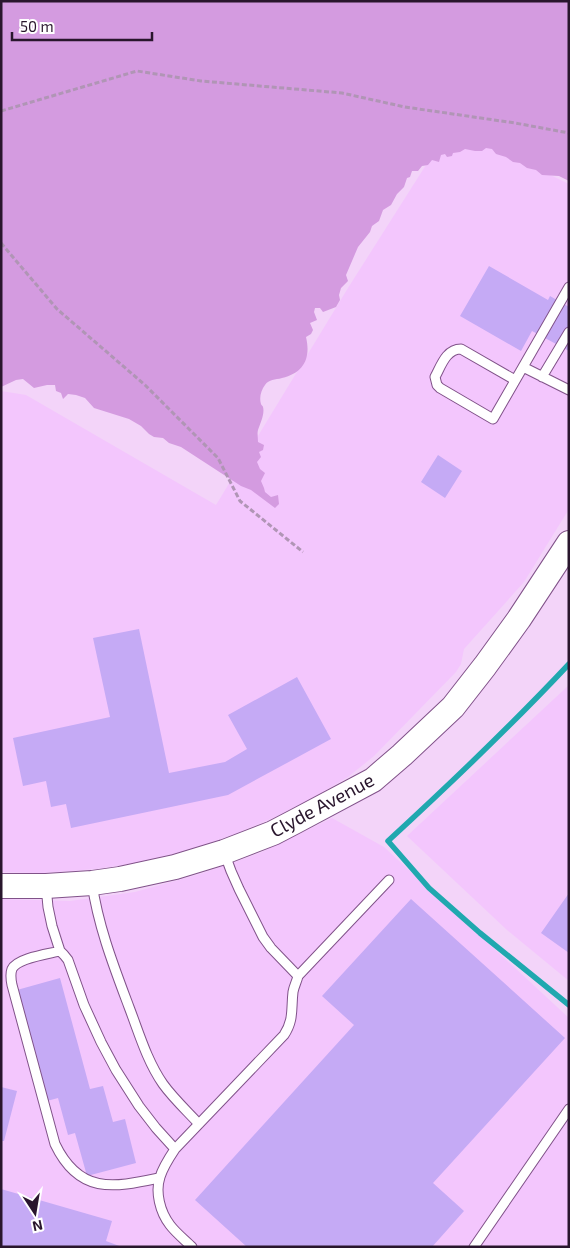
<svg xmlns="http://www.w3.org/2000/svg" width="570" height="1248" viewBox="0 0 570 1248" font-family="'Exo 2',sans-serif">
<style>
.built{fill:#f3c6fd}
.green{fill:#d49be0}
.lines{fill:none;stroke-linecap:round;stroke-linejoin:round}
.stream{stroke:#20a8af;stroke-width:5.5}
.building{fill:#c5aaf5}
.lane-casing{stroke:#805289;stroke-width:11}
.secondary-casing{stroke:#805289;stroke-width:26}
.path{stroke:#b095b5;stroke-width:3;stroke-dasharray:5 2.5;stroke-linecap:butt}
.lane{stroke:#fff;stroke-width:9}
.secondary{stroke:#fff;stroke-width:24}
.labels{text-anchor:middle;stroke-width:4.5;stroke-linejoin:round;paint-order:stroke}
.street-label{font-size:19px;fill:#29162d;stroke:#fff}
</style>
<rect width="100%" height="100%" fill="#f3d4f9"/>
<path class="built" d="M 450,127 L 569,184 L 569,509 L 524,582 L 464,649 L 461,664 L 456,672 L 374,756 L 348,777 L 314,797 L 275,817 L 235,834 L 191,849 L 141,862 L 96,869 L 43,873 L 1,872 L 1,391 L 26,395 L 216,505 L 348,288 Z
M 569,685 L 569,981 L 507,930 L 407,836 Z
M 332,818 L 384,847 L 569,1018 L 569,1247 L 1,1247 L 1,899 L 70,901 L 135,892 L 200,874 L 260,853 Z"/>
<path class="green" d="M 1,1 L 569,1 L 569,181 L 559,176 L 542,175 L 536,170 L 527,168 L 520,163 L 513,162 L 506,157 L 496,154 L 492,149 L 486,148 L 482,151 L 475,151 L 465,149 L 460,152 L 453,153 L 452,156 L 447,157 L 445,154 L 441,155 L 439,162 L 432,160 L 428,165 L 422,166 L 418,171 L 412,171 L 410,177 L 407,178 L 404,187 L 397,194 L 391,205 L 383,210 L 379,221 L 372,226 L 370,232 L 358,247 L 346,275 L 348,281 L 341,288 L 339,295 L 340,300 L 336,307 L 323,312 L 320,308 L 315,308 L 314,312 L 317,320 L 310,323 L 313,330 L 311,334 L 306,337 C 311,358 304,373 282,378 C 275,380 269,379 265,385 C 261,390 259,398 261,404 C 261,405 263,406 263,407 C 265,414 260,424 258,430 C 257,433 258,438 258,442 L 264,445 L 263,450 L 259,452 L 261,457 L 257,462 L 260,469 L 265,473 L 261,481 L 264,488 L 265,492 L 271,497 L 278,495 L 279,504 L 275,508 L 251,490 L 241,486 L 181,447 L 169,443 L 163,438 L 154,437 L 149,434 L 141,426 L 129,419 L 94,408 L 85,398 L 76,395 L 68,394 L 63,399 L 61,393 L 56,391 L 55,385 L 47,385 L 34,388 L 23,379 L 16,380 L 1,387 Z"/>
<g class="lines">
<path class="stream" d="M 569,664 C 511,726 450,784 388,841 L 429,888 L 480,933 L 569,1005"/>
</g>
<path class="building" d="M 489,266 L 548,300 L 550,296 L 569,307 L 569,351 L 532,331 L 521,351 L 460,316 Z
M 438,455 L 462,471 L 445,498 L 421,482 Z
M 139,629 L 169,773 L 225,762 L 247,749 L 228,715 L 297,677 L 331,739 L 228,795 L 71,828 L 66,804 L 51,807 L 46,781 L 23,786 L 13,738 L 110,717 L 93,638 Z
M 569,893 L 569,953 L 541,933 Z
M 411,899 L 565,1038 L 433,1183 L 464,1211 L 432,1247 L 247,1247 L 195,1200 L 354,1025 L 322,996 Z
M 60,978 L 90,1089 L 103,1086 L 113,1122 L 125,1119 L 136,1163 L 87,1176 L 75,1133 L 68,1135 L 58,1098 L 47,1101 L 17,990 Z
M 1,1087 L 17,1091 L 4,1141 L 1,1141 Z
M 1,1189 L 112,1221 L 106,1241 L 122,1247 L 1,1247 Z"/>
<g class="lines">
<g class="lane-casing">
<path id="lane" d="M 523,367 L 569,390
M 542,377 L 569,332
M 515,380 L 461,349 C 446,349 441,366 435,377 L 437,385 L 440,388 L 493,419 L 569,287
M 224,852 L 231,871 L 239,889 L 263,937 L 271,948 L 298,976
M 92,883 C 98,926 114,967 129,1007 C 139,1033 147,1061 163,1084 C 173,1098 187,1111 199,1124
M 46,886 L 48,907 L 52,926 L 60,951 L 64,955 L 68,960 L 84,1005 L 101,1042 L 116,1070 L 139,1106 L 156,1128 L 175,1149
M 60,951 C 48,954 17,958 12,969 C 10,974 11,980 12,985 L 55,1144 C 79,1194 112,1188 159,1178
M 192,1247 C 185,1240 176,1233 170,1225 C 160,1212 155,1192 160,1177 C 163,1167 169,1158 175,1149 L 284,1035 C 294,1020 291,1009 293,992 C 294,986 297,981 298,976 L 389,880
M 474,1247 L 569,1109"/>
</g>
<g class="secondary-casing">
<path id="secondary" d="M 1,886 L 46,886 L 92,883 L 120,879 L 175,867 L 224,852 L 273,833 L 296,821 L 373,780 L 402,755 L 453,707 L 485,666 L 519,619 L 569,543"/>
</g>
<path class="path" d="M 1,111 L 137,71 L 201,81 L 342,93 L 405,107 L 515,123 L 569,133
M 1,243 L 57,309 L 145,385 L 218,458 L 240,501 L 303,552"/>
<use href="#lane" class="lane"/>
<use href="#secondary" class="secondary"/>
</g>
<g class="labels">
<g class="street-label">
<text transform="translate(322 805) rotate(-28)" y="7">Clyde Avenue</text>
</g>
</g>
<rect width="570" height="1248" fill="none" stroke="#29162d" stroke-width="5"/>
<g transform="translate(35 1213) rotate(168)" stroke="#ffffff" stroke-width="4" paint-order="stroke">
<path d="M0-4L9 19L0 12L-9 19Z" fill="#29162d"/>
<text y="-8" font-size="14" font-weight="bold" text-anchor="middle" fill="#29162d">N</text>
</g>
<path d="M12 32v8h140v-8" fill="none" stroke="#29162d" stroke-width="2.5"/>
<text x="20" y="32" font-size="15" fill="#29162d" stroke="#ffffff" stroke-width="4" paint-order="stroke">50 m</text>
</svg>
